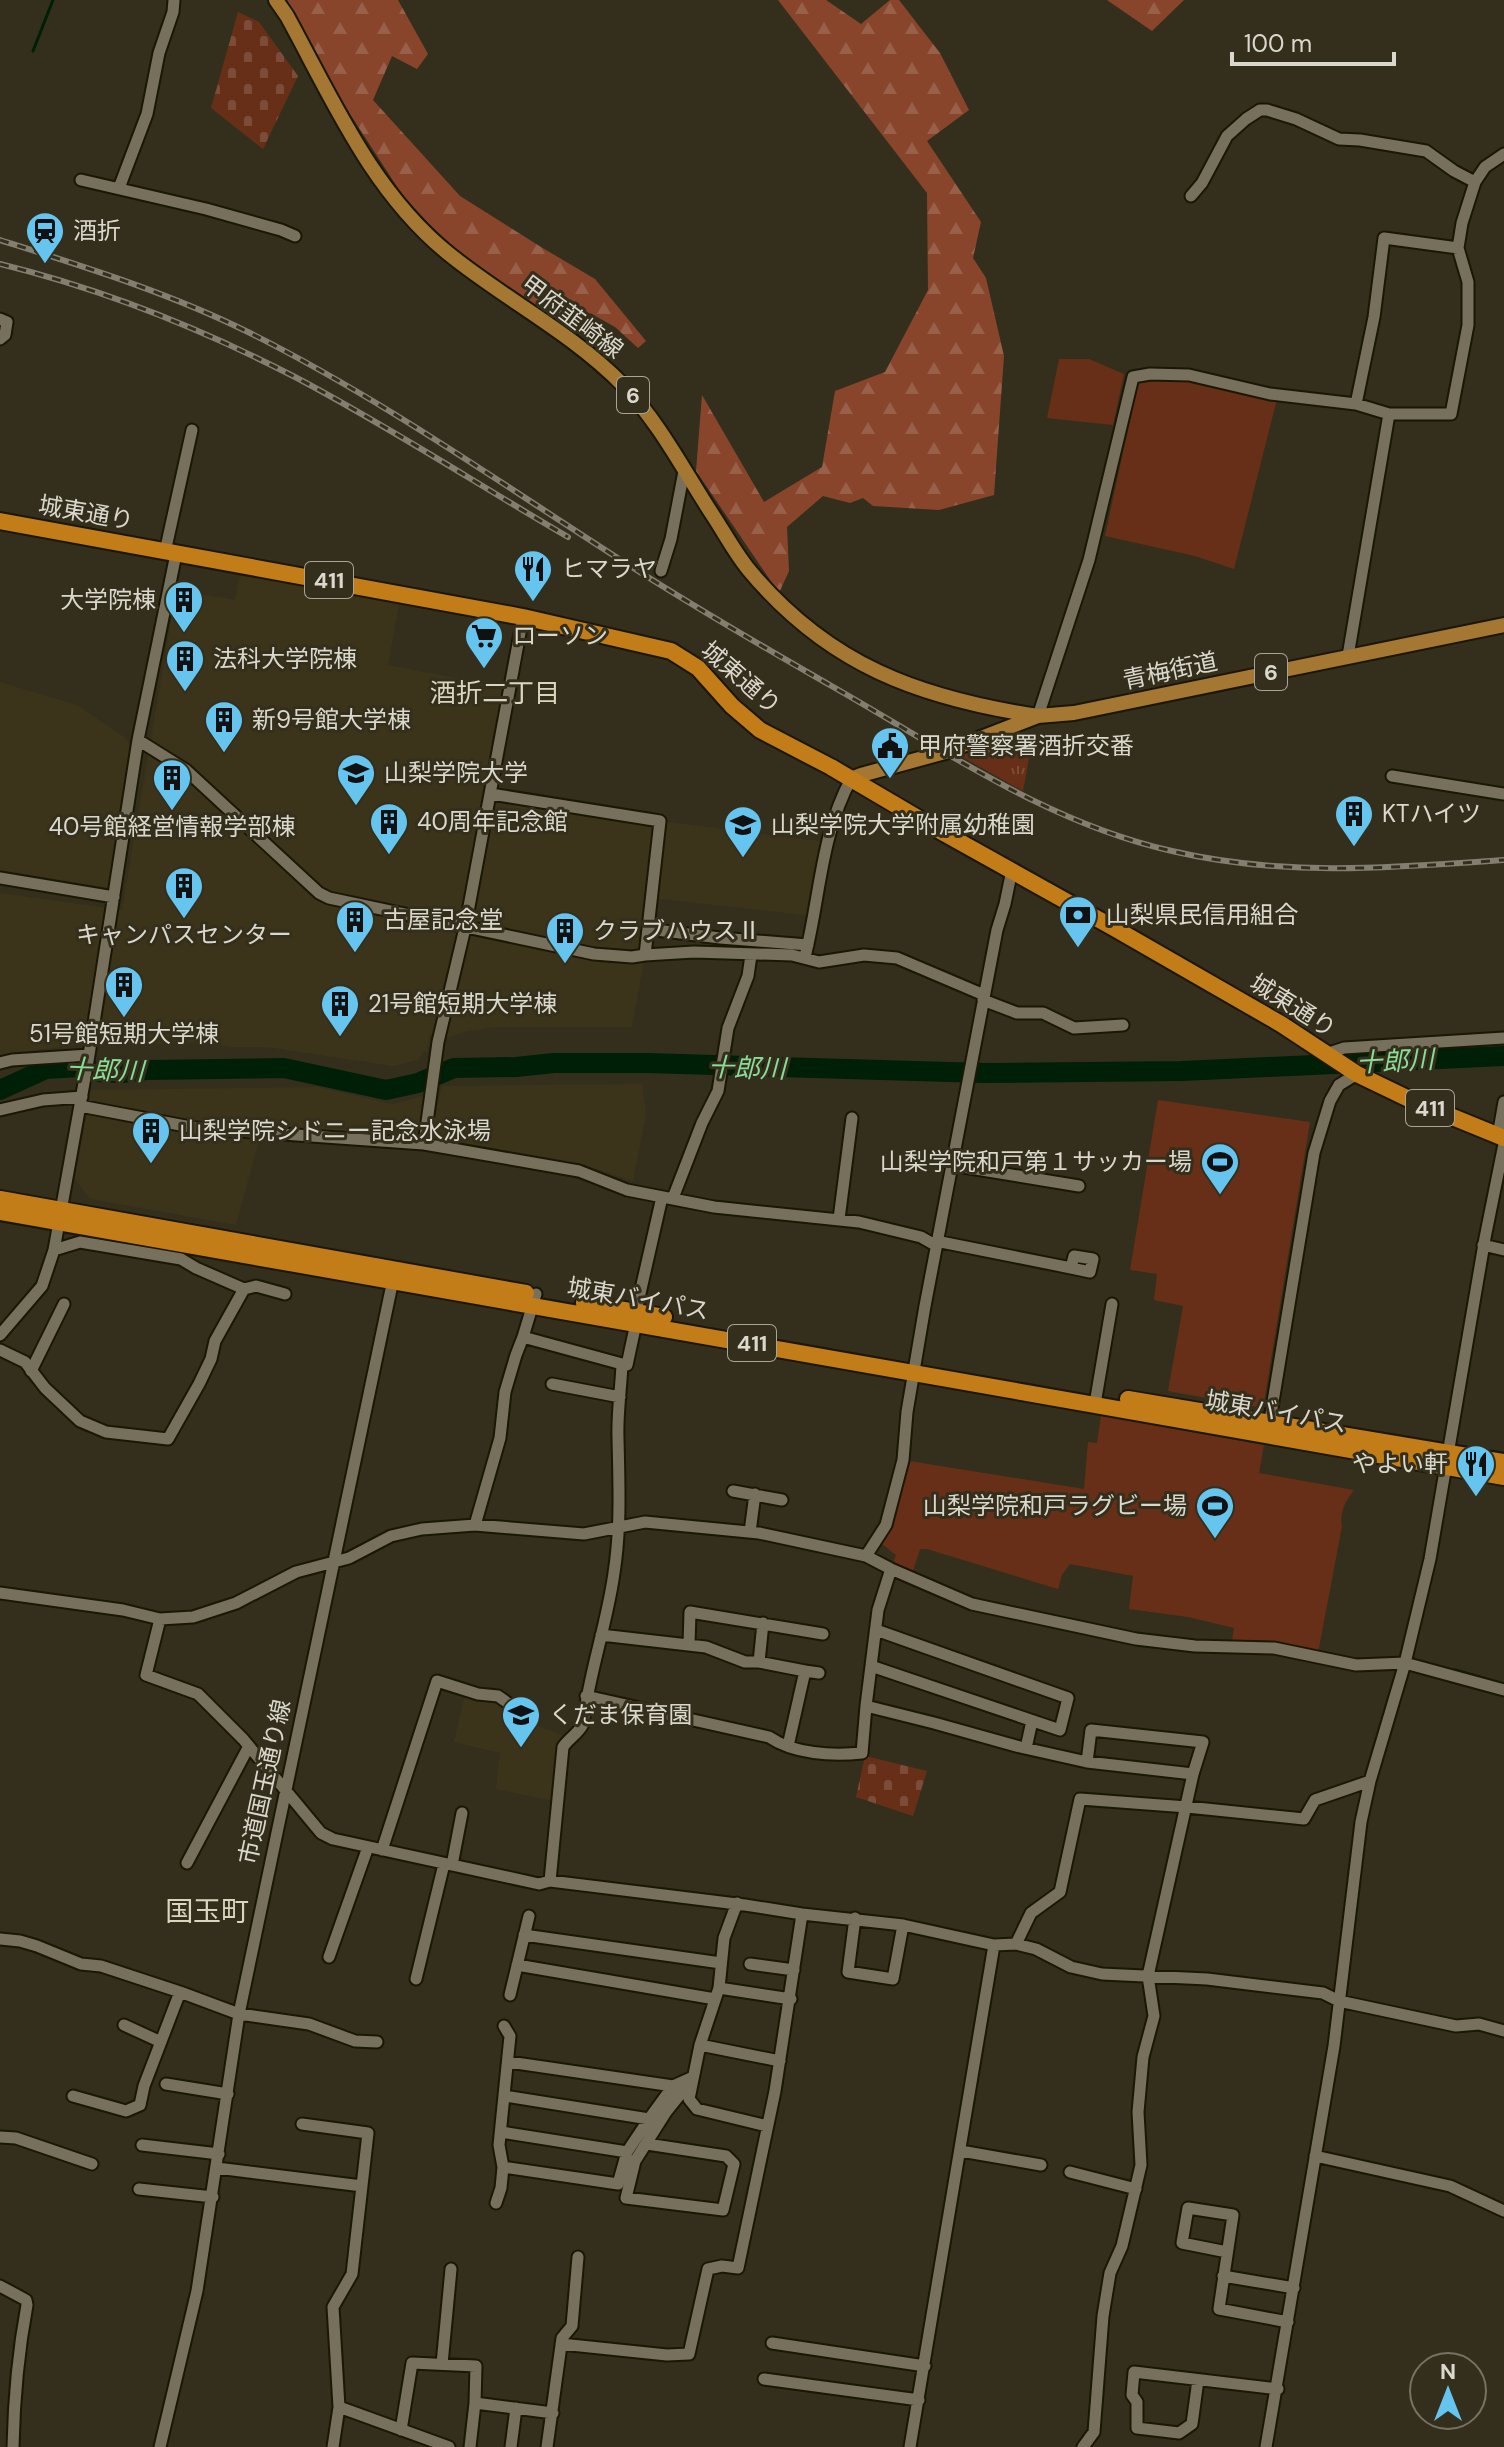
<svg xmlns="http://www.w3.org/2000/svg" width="1504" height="2447" viewBox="0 0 1504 2447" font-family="'DM Sans','Noto Sans JP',sans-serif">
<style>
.built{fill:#3b341a}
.grass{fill:#682f18}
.forest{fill:url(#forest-firs)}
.cemetery{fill:url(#cemetery-stones)}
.park{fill:url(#park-tufts)}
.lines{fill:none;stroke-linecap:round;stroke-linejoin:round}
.stream{stroke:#001f07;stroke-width:3}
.river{stroke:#001f07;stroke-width:20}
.minor-casing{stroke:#1b1705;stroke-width:15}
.major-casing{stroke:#1b1705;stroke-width:18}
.highway-casing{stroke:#1b1705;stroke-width:20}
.minor{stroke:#76705c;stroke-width:11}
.major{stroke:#a47733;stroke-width:14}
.highway{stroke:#c27c18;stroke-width:16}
.rail-casing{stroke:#837f70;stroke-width:6}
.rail{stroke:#342f1c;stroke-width:3;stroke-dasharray:9;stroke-linecap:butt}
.labels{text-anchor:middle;stroke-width:6;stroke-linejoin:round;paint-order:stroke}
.shield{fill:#342f1c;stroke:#a8a597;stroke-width:2}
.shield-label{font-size:22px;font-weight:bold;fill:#dad7cc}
.poi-label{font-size:24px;fill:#dad7cc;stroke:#342f1c;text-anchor:start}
.street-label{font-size:24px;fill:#dad7cc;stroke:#342f1c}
.neighbourhood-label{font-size:26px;fill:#dbd5be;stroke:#342f1c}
.water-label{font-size:26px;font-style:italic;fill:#88dd97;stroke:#342f1c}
.quarter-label{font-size:28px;fill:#dbd5be;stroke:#342f1c}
</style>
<defs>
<pattern id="forest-firs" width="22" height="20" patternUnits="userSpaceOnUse" patternTransform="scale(2)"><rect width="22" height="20" fill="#88452c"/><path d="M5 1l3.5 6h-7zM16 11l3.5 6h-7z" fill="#985f49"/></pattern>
<pattern id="cemetery-stones" width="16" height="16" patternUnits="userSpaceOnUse" patternTransform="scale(2)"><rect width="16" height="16" fill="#682f18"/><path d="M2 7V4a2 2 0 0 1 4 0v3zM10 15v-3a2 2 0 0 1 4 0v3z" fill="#7d4c38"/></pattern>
<pattern id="park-tufts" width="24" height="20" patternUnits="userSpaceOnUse" patternTransform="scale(2)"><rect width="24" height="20" fill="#682f18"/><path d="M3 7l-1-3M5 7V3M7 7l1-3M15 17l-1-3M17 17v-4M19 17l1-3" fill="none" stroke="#7d4c38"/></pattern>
</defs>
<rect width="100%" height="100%" fill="#342f1c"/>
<path class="built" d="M 240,573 L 400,599 L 388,665 L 503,687 L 491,793 L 660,821 L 827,842 L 813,916 L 652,898 L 645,955 L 632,1027 L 494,1027 L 463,1032 L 448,1038 L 430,1034 L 427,1052 L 424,1051 L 418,1060 L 393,1066 L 267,1047 L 230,1047 L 208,1042 L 120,1046 L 109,1045 L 99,1038 L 82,1044 L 0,1055 L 0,893 L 122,910 L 176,590 L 235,600 Z
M 0,682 L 77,705 L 124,737 L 130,745 L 108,888 L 0,870 Z
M 642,1084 L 646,1114 L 633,1181 L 587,1166 L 430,1137 L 442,1086 Z
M 317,1087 L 393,1104 L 427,1095 L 421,1139 L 262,1129 L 236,1225 L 90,1199 L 75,1179 L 91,1090 Z
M 465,1694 L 495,1700 L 521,1719 L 564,1736 L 559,1745 L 554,1801 L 496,1789 L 500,1753 L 454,1742 Z"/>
<path class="grass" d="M 1059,359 L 1089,359 L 1124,374 L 1113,425 L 1047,418 Z
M 1148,379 L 1189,379 L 1277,399 L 1234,569 L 1195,556 L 1105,536 L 1138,383 Z
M 1158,1100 L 1310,1122 L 1263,1408 L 1168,1391 L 1183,1306 L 1154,1300 L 1157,1274 L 1130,1270 Z
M 1101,1416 L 1264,1445 L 1259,1473 L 1354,1490 C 1346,1500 1339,1513 1342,1526 L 1318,1653 L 1268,1642 L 1232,1641 L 1234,1628 L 1188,1617 L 1129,1609 L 1133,1576 L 1070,1564 L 1062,1575 L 1058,1589 L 927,1549 L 920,1549 L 913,1571 L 893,1564 L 896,1555 L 877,1540 L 903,1460 L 1084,1489 L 1088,1442 L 1097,1443 Z"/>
<path class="forest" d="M 281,0 L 398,0 L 428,54 L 417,69 L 392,56 L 373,100 L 460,196 L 541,247 L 595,279 L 646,341 L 638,348 L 615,327 L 590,313 L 563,326 L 454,251 L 403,196 L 326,77 Z
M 778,0 L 826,0 L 861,24 L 890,0 L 899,0 L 940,53 L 969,110 L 927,141 L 981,222 L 973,258 L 986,278 L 1004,356 L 994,495 L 939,510 L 873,506 L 863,498 L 850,503 L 823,496 L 787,527 L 789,571 L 779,593 L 696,471 L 702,395 L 764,502 L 822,467 L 835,391 L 885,372 L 928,290 L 927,193 Z
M 1107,0 L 1184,0 L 1152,31 Z"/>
<path class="cemetery" d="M 238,12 L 259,22 L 298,76 L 263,149 L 211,108 Z
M 865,1756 L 927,1771 L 913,1816 L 856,1797 Z"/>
<path class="park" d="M 1033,735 L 1023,791 L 957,754 Z"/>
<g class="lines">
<path class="stream" d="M 33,51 L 53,0
M 1455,1670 L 1504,1684"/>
<path class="river" d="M 0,1090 L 46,1069 L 80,1067 L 96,1072 L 122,1073 L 146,1070 L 284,1068 L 386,1090 L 418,1083 L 454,1068 L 516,1067 L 554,1063 L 647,1063 L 984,1073 L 1182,1071 L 1504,1056"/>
<g class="minor-casing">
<path id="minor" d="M 81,180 L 206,209 L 281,230 L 295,236
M 119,188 L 147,114 L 159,53 L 173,12 L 174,0
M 1191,196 L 1202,183 L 1227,136 L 1246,119 L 1260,110 L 1267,110 L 1296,119 L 1339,139 L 1360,140 L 1426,151 L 1454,171 L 1475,182
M 0,319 L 7,322 L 5,335 L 0,339
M 1356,404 L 1374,317 L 1384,238 L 1458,248
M 165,552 L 192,430
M 661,571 L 671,539 L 684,471
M 1348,656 L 1389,414
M 1038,716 L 1089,560 L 1133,377 L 1150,374 L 1189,375 L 1270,394 L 1356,404 L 1389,414 L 1451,414 L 1468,325 L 1468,282 L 1458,248 L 1462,223 L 1475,182 L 1485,167 L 1504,154
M 138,740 L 186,770 L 319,893 L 329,898 L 594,954 L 632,957 L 645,955
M 1392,776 L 1504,794
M 491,794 L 660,821 L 645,955 L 694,952 L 792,955 L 819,962 L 864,955 L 897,958 L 984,995
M 0,878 L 114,897
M 648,929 L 720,938 L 808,945
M 805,957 C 820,897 821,834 851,779
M 983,1000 L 1017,1013 L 1043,1013 L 1074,1028 L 1123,1025
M 1326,1054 L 1344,1048 L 1504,1038
M 0,1063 L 12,1060 L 89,1055
M 80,1106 L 196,1128 L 424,1144 L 438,1042 L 465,928 L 523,617
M 0,1110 L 43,1100 L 82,1097
M 1498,1136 L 1504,1102
M 424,1144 L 579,1171 L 627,1190 L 714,1207 L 859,1222 L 921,1237 L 935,1245
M 951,1165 L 1079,1186
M 673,1198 L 702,1123 L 718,1091 L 728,1028 L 748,976 L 751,955
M 839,1219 L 852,1118
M 936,1241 L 1071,1268 L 1090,1272 L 1093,1259 L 1074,1256 L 1071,1268
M 1483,1245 L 1504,1250
M 244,1289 L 256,1286 L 285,1294
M 0,1335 L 42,1286 L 54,1250 L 89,1055 L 138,740 L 176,554
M 523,1337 L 536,1294
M 0,1350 L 25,1362 L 45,1388 L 80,1421 L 106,1432 L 168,1439 L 199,1384 L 211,1359 L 215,1341 L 244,1289 L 196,1268 L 181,1259 L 80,1242 L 54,1250
M 31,1371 L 64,1304
M 552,1384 L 620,1397
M 1095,1404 L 1112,1304
M 1269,1426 L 1314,1153 L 1330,1101 L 1339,1085 L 1357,1074
M 733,1491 L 782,1500
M 475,1525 L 500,1438 L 505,1392 L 516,1355 L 523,1337 L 622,1364
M 750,1532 L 755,1494
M 866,1556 L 886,1525 L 903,1460 L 907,1412 L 925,1306 L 997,930 L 1005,904 L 1012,870
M 891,1569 L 878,1610 L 866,1706 L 934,1723 L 1020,1747 L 1087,1762 L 1193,1774 L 1148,1976 L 1154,2016 L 1143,2057 L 1138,2112 L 1141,2165 L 1122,2246 L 1110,2273 L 1103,2316 L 1094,2432 L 1083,2447
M 0,1593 L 123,1610 L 160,1619 L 193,1617 L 236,1603 L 296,1572 L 349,1558 L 391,1536 L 422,1529 L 475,1525 L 584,1534 L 645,1522 L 759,1533 L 866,1556 L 891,1569 L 972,1604 L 1136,1639 L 1195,1646 L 1274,1648 L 1356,1665 L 1405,1663 L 1504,1690
M 160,1619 L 146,1675 L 198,1694 L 243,1739 L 321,1833 L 333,1839 L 539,1884 L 550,1881 L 745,1905 L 802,1914 L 903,1925 L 994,1945 L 1016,1944 L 1036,1949 L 1071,1967 L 1102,1974 L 1207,1979 L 1323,1993 L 1339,2001 L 1456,2026 L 1479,2024 L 1504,2031
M 601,1635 L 706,1647 L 745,1662 L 759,1662 L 805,1671 L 788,1746
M 689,1645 L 690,1612 L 823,1634
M 759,1662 L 763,1623
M 871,1666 L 1060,1730 L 1068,1698 L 876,1630
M 805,1671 L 819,1673
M 586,1696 L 769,1737 C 794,1754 832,1756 862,1753 L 866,1706
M 1026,1748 L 1032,1721
M 1087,1762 L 1091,1730 L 1203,1742 L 1193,1774
M 382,1850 L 437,1681 L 478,1694 L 498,1696 L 526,1716
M 187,1863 L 249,1746
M 452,1865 L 462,1813
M 550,1881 L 563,1747 C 569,1738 578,1734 583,1724 C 589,1673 607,1624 614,1573 C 621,1528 619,1484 618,1438 C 617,1414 621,1389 622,1364 L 627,1365 L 636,1323 L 636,1311 L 662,1197
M 737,1903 L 724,1938 L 719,1988 L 700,2045 L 689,2099 L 697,2109 L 767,2126
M 855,1918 L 848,1972 L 893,1979 L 903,1925
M 524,1935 L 721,1963
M 0,1939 L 20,1941 L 37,1946 L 81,1964 L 101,1966 L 180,1992 L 239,2014 L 309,2024 L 355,2041 L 377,2042
M 1016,1944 L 1031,1913 L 1060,1892 L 1080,1799 L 1187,1807 L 1304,1819 L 1315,1800 L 1370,1781
M 329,1957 L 368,1847
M 750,1964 L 794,1970
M 517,1965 L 715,1999
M 416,1979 L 444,1864
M 719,1988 L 791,1999
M 510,1995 L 529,1916
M 124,2025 L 161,2042
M 700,2045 L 780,2061
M 509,2062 L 673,2086 L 693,2077
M 166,2084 L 228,2094
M 73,2096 L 126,2111 L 140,2105 L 144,2086 L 180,1992
M 505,2096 L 649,2119 L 673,2086
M 302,2124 L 368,2133 L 352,2274 L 333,2307 L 339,2407 L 333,2447
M 501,2132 L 627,2152
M 0,2137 L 16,2138 L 92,2164
M 647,2144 L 726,2156 L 734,2164 L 723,2210 L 626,2198 L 635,2161 L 666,2112 L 682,2092 L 691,2087
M 142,2145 L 219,2154
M 961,2151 L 1041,2165
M 1315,2156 L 1450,2186 L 1504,2211
M 503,2167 L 618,2184 L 627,2152 L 649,2119
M 217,2168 L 362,2186
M 1070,2172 L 1136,2189
M 139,2189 L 213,2197
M 496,2203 L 501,2188 L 503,2167 L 499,2145 L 510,2036 L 504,2026
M 1227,2252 L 1182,2243 L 1188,2208 L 1233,2215 L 1219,2309 L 1288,2322
M 1223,2276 L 1294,2288
M 0,2286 L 26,2300 L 27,2305 C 18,2353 14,2399 13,2447
M 772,2343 L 925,2366
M 561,2344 L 667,2355 L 689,2354 L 708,2269 L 722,2266 L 738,2268 L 775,2091 L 802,1914
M 442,2364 L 451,2269
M 764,2379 L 919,2400
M 1198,2380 L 1192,2424 L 1179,2433 L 1137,2428 L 1137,2402 L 1132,2395 L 1134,2372 L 1278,2389
M 339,2407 L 449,2447
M 401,2430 L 412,2363 L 476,2366 L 475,2403 L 553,2413
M 160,2447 L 197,2291 L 239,2014 L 394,1275
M 470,2447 L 475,2403
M 511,2447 L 516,2408
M 547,2447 L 562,2338 L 572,2326 L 578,2257
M 910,2447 L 994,1945
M 1266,2447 L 1334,2046 L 1361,1822 L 1370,1781 L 1405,1663 L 1430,1559 L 1485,1238 L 1504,1144"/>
</g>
<g class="major-casing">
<path id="major" d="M 276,0 L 287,16 C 333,100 372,192 449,254 C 506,300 572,333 623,385 C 659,422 684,471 712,514 C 724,532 735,553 749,570 C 828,665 919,698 1038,716
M 851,779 L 861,775 L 945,752 L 1038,716 L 1074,713 L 1504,625"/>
</g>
<g class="highway-casing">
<path id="highway" d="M 0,521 L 523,617 L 671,651 L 698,668 L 732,706 L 760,730 L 831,767 L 933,827 L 1114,928 L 1281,1024 L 1357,1074 L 1411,1100 L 1504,1138
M 0,1199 L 526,1293
M 0,1212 L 1504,1477
M 584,1303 L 664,1317
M 1128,1399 L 1504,1462"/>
</g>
<use href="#minor" class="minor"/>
<use href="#major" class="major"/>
<use href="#highway" class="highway"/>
<g class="rail-casing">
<path id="rail" d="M 0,240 C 85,267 170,293 250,333 C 382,399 503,485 627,564 C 698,609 770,651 842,692 C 948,753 1051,824 1172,851 C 1282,877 1392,868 1504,860
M 0,264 C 102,289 202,329 295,377 C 388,426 477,484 568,537"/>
</g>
<use href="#rail" class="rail"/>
</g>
<defs>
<g id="station-pin" transform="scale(2)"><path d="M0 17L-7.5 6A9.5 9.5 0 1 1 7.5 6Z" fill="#65c5ee" stroke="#342f1c"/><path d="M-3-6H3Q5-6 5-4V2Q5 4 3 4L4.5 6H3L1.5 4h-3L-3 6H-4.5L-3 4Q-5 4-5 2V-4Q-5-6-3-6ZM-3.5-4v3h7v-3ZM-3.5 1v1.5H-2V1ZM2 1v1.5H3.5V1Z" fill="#111"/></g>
<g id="restaurant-pin" transform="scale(2)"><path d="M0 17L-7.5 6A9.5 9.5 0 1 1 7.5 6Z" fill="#65c5ee" stroke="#342f1c"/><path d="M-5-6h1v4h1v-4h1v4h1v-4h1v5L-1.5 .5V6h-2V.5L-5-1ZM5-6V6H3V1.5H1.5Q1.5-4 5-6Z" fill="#111"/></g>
<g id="building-pin" transform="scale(2)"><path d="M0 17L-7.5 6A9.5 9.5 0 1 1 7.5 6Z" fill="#65c5ee" stroke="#342f1c"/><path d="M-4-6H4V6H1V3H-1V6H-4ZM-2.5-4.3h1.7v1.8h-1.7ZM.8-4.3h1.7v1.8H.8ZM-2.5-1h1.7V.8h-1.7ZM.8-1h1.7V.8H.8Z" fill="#111"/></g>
<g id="supermarket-pin" transform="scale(2)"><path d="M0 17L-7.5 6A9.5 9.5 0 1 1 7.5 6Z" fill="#65c5ee" stroke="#342f1c"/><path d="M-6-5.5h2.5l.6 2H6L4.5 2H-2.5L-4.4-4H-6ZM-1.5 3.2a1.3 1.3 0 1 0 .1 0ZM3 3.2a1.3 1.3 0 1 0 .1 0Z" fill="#111"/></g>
<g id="civic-pin" transform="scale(2)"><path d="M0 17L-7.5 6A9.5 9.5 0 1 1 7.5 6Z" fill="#65c5ee" stroke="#342f1c"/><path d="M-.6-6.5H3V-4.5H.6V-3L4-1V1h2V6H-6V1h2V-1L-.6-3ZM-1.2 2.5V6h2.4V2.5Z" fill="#111"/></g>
<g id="university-pin" transform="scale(2)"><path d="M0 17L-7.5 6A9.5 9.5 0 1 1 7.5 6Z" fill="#65c5ee" stroke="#342f1c"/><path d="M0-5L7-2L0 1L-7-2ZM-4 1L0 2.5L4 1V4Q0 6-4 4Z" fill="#111"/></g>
<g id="school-pin" transform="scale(2)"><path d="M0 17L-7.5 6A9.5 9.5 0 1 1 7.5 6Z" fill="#65c5ee" stroke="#342f1c"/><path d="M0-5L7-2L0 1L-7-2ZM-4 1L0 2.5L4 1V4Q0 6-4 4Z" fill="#111"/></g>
<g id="bank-pin" transform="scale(2)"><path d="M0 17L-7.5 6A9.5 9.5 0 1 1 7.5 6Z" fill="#65c5ee" stroke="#342f1c"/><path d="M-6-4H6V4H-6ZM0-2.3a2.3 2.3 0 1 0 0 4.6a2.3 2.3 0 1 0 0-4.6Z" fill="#111"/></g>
<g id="stadium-pin" transform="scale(2)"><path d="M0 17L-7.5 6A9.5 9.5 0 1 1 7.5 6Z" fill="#65c5ee" stroke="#342f1c"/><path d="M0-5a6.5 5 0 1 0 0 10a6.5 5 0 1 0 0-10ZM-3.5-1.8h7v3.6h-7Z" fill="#111"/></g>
</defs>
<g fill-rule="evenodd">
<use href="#station-pin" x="45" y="231"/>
<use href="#restaurant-pin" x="533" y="569"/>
<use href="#building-pin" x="184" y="600"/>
<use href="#supermarket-pin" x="484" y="636"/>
<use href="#building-pin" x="185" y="659"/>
<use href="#building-pin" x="224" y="720"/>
<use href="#civic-pin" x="890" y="746"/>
<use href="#university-pin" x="356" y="773"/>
<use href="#building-pin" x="172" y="778"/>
<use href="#building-pin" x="1354" y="814"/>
<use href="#building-pin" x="389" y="822"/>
<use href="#school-pin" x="743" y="825"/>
<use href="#building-pin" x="184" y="886"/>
<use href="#bank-pin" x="1078" y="915"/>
<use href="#building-pin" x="355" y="920"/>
<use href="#building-pin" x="565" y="931"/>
<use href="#building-pin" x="124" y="985"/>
<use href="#building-pin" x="340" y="1004"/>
<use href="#building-pin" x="151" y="1131"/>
<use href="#stadium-pin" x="1220" y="1162"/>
<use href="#restaurant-pin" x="1476" y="1464"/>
<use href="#stadium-pin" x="1215" y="1506"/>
<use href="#school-pin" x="521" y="1715"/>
</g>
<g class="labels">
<g class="shield">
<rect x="617" y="377" width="32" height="36" rx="6"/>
<rect x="305" y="562" width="48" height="36" rx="6"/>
<rect x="1255" y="654" width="32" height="36" rx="6"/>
<rect x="1406" y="1090" width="48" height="36" rx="6"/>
<rect x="728" y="1325" width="48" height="36" rx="6"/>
</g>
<g class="shield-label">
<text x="633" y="403">6</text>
<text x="329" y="588">411</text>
<text x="1271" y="680">6</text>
<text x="1430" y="1116">411</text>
<text x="752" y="1351">411</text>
</g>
<g class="poi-label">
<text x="73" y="239">酒折</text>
<text x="561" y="577">ヒマラヤ</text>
<text x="156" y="608" text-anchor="end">大学院棟</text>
<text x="512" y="644">ローソン</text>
<text x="213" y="667">法科大学院棟</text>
<text x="252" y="728">新9号館大学棟</text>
<text x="918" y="754">甲府警察署酒折交番</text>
<text x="384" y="781">山梨学院大学</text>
<text x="1382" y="822">KTハイツ</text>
<text x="417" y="830">40周年記念館</text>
<text x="771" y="833">山梨学院大学附属幼稚園</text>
<text x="172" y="835" text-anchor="middle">40号館経営情報学部棟</text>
<text x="1106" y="923">山梨県民信用組合</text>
<text x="383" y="928">古屋記念堂</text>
<text x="593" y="939">クラブハウスⅡ</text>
<text x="184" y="943" text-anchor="middle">キャンパスセンター</text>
<text x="368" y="1012">21号館短期大学棟</text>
<text x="124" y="1042" text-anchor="middle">51号館短期大学棟</text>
<text x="179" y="1139">山梨学院シドニー記念水泳場</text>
<text x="1192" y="1170" text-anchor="end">山梨学院和戸第１サッカー場</text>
<text x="1448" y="1472" text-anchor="end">やよい軒</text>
<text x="1187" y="1514" text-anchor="end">山梨学院和戸ラグビー場</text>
<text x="549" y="1723">くだま保育園</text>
</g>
<g class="street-label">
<text transform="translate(572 317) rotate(37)" y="8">甲府韮崎線</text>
<text transform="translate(86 513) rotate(10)" y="8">城東通り</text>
<text transform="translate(1170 671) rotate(-12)" y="8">青梅街道</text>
<text transform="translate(741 678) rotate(41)" y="8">城東通り</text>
<text transform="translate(1293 1006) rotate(32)" y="8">城東通り</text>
<text transform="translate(638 1299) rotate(10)" y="8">城東バイパス</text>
<text transform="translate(1276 1412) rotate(10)" y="8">城東バイパス</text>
<text transform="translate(265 1782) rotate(-78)" y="8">市道国玉通り線</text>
</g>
<g class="neighbourhood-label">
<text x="495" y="702">酒折二丁目</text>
</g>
<g class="water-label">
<text transform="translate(1395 1061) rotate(-3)" y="9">十郎川</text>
<text transform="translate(747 1068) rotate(1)" y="9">十郎川</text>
<text transform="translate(105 1070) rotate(2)" y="9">十郎川</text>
</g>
<g class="quarter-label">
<text x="207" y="1921">国玉町</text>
</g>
</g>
<g transform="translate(1448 2391)"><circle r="38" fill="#342f1c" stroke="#767262" stroke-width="2"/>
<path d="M0-6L14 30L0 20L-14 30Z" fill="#65c5ee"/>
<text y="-12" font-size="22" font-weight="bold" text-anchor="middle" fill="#dad7cc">N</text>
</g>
<path d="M1232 52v12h162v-12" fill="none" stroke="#dad7cc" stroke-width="4"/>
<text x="1244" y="52" font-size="24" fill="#dad7cc" stroke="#342f1c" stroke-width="6" paint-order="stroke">100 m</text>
</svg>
